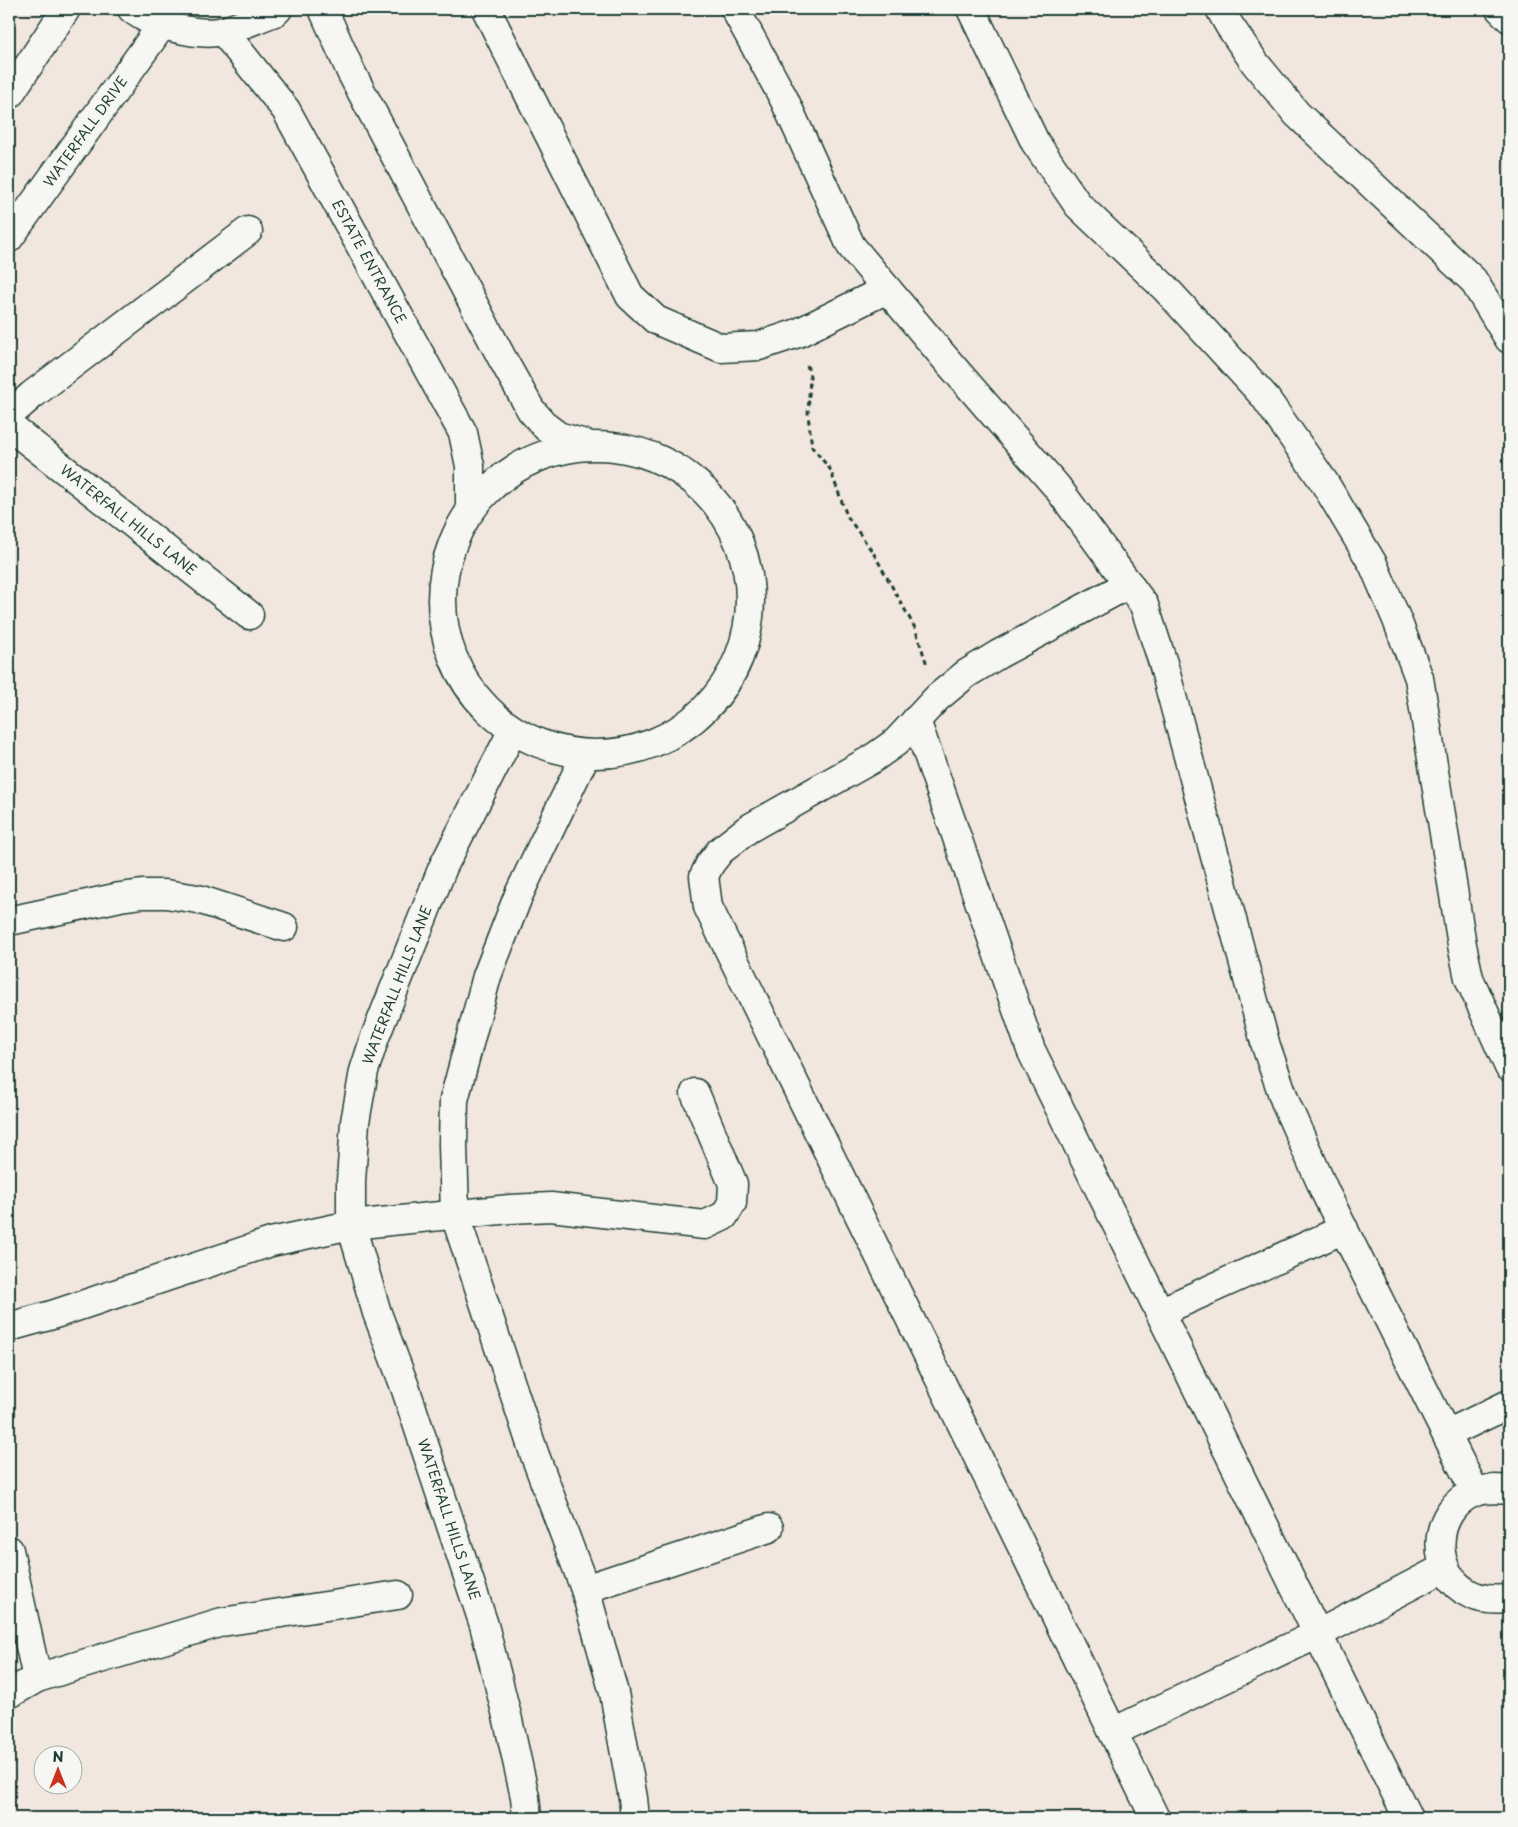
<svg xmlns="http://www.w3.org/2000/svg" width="1518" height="1827" viewBox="0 0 1518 1827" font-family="'Playpen Sans',sans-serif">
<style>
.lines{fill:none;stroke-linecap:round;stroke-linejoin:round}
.street-casing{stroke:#1f3d34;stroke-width:31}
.secondary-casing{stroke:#1f3d34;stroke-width:31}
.path{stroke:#1f3d34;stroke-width:3;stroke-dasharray:5 4;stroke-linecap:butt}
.street{stroke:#f6f6f2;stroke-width:28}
.secondary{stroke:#f6f6f2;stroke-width:28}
.labels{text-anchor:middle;stroke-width:5;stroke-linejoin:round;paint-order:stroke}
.street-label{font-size:14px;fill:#1f3d34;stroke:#f6f6f2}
</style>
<rect width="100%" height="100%" fill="#f1e7de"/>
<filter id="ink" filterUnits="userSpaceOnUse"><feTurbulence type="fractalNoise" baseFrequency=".02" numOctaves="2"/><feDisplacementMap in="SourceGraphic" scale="10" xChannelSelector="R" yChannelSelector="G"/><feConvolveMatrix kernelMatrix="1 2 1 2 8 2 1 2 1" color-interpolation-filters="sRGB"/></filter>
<g filter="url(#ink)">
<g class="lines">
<g class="street-casing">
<g id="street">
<path d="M 323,9 L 351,72 L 502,358 L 531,410 L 546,427 L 558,436 L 585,444"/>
<path d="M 486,9 L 630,296 L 656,320 L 721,348 L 759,346 L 798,333 L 887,289"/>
<path d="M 735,9 L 784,99 L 851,246 L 944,357 L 1057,487 L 1144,605 L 1163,663 L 1266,1046 L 1286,1104 L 1326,1194 L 1475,1492"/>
<path d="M 971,9 L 1035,142 L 1078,205 L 1165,288 L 1264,396 L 1324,482 L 1373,564 L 1397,620 L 1419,678 L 1462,945 L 1469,978 L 1509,1067"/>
<path d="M 1220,9 L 1229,25 L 1255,63 L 1297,114 L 1473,280 L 1509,339"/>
<path d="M 1500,9 L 1509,18"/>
<path id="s1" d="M 223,31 L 286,110 L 463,433 L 470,466 L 470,510"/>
<path d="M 9,415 L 32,395 L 248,231"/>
<path id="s2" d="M 9,426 L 249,615"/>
<circle cx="596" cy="600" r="154"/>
<path d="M 1129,584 L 999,654 L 966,674 L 937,698 L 896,742 L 872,759 L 748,829 L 720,851 L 710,864 L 704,876 L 708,907 L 1155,1818"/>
<path d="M 916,720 L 1031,1050 L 1408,1818"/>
<path id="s3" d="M 513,730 L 443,867 L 375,1037 L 364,1071 L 355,1122 L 351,1181 L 351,1225 L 377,1313 L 405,1387 L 484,1625 L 508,1720 L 525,1797 L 527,1818"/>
<path d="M 586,754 L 519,894 L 487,976 L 454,1100 L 453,1145 L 455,1215 L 534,1453 L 585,1589 L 614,1693 L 633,1798 L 635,1818"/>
<path d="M 9,921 L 120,897 L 142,894 L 166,894 L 198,899 L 284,927"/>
<path d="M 1160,1312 L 1344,1229"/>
<path d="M 9,1327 L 52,1315 L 271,1242 L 351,1225 L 510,1209 L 551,1207 L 705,1225 L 724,1216 L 732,1203 L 733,1184 L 695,1093"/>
<path d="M 1447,1434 L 1509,1404"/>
<path d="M 1509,1490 C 1498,1489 1486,1488 1475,1492 C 1431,1509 1428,1575 1472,1595 C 1483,1600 1497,1600 1509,1599"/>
<path d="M 9,1550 L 37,1678"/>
<path d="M 585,1589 L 769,1528"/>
<path d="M 9,1694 L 37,1678 L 222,1622 L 398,1595"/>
<path d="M 1113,1732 L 1318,1634 L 1444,1568"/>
</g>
</g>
<g class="secondary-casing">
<g id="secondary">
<path d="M 132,9 C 151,25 199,37 224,31 C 241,26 258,18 275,12 L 278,9"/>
<path d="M 9,95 L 66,9"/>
<path id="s4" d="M 9,238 L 162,25"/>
</g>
</g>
<path class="path" d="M 807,365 L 810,376 L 808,415 L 812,447 L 830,469 L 847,516 L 874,554 L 915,628 L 927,665"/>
<use href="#street" class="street"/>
<use href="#secondary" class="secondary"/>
</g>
</g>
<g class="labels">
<g class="street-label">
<text dy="5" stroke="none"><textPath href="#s4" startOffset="131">WATERFALL DRIVE</textPath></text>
<text dy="5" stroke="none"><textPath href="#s1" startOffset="274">ESTATE ENTRANCE</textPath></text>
<text dy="5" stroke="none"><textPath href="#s2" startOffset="152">WATERFALL HILLS LANE</textPath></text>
<text transform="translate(397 985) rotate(-69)" y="5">WATERFALL HILLS LANE</text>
<text dy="5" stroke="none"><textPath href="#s3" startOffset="838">WATERFALL HILLS LANE</textPath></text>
</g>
</g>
<rect width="1518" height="1827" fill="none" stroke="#f6f6f2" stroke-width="30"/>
<rect x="15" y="15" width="1488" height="1797" fill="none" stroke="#1f3d34" stroke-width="2" filter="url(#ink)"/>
<g transform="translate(58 1770)"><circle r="24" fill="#f6f6f2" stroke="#a0aca6"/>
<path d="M0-4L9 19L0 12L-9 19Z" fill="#c8321e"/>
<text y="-8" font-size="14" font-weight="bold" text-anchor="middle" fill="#1f3d34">N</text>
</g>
</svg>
